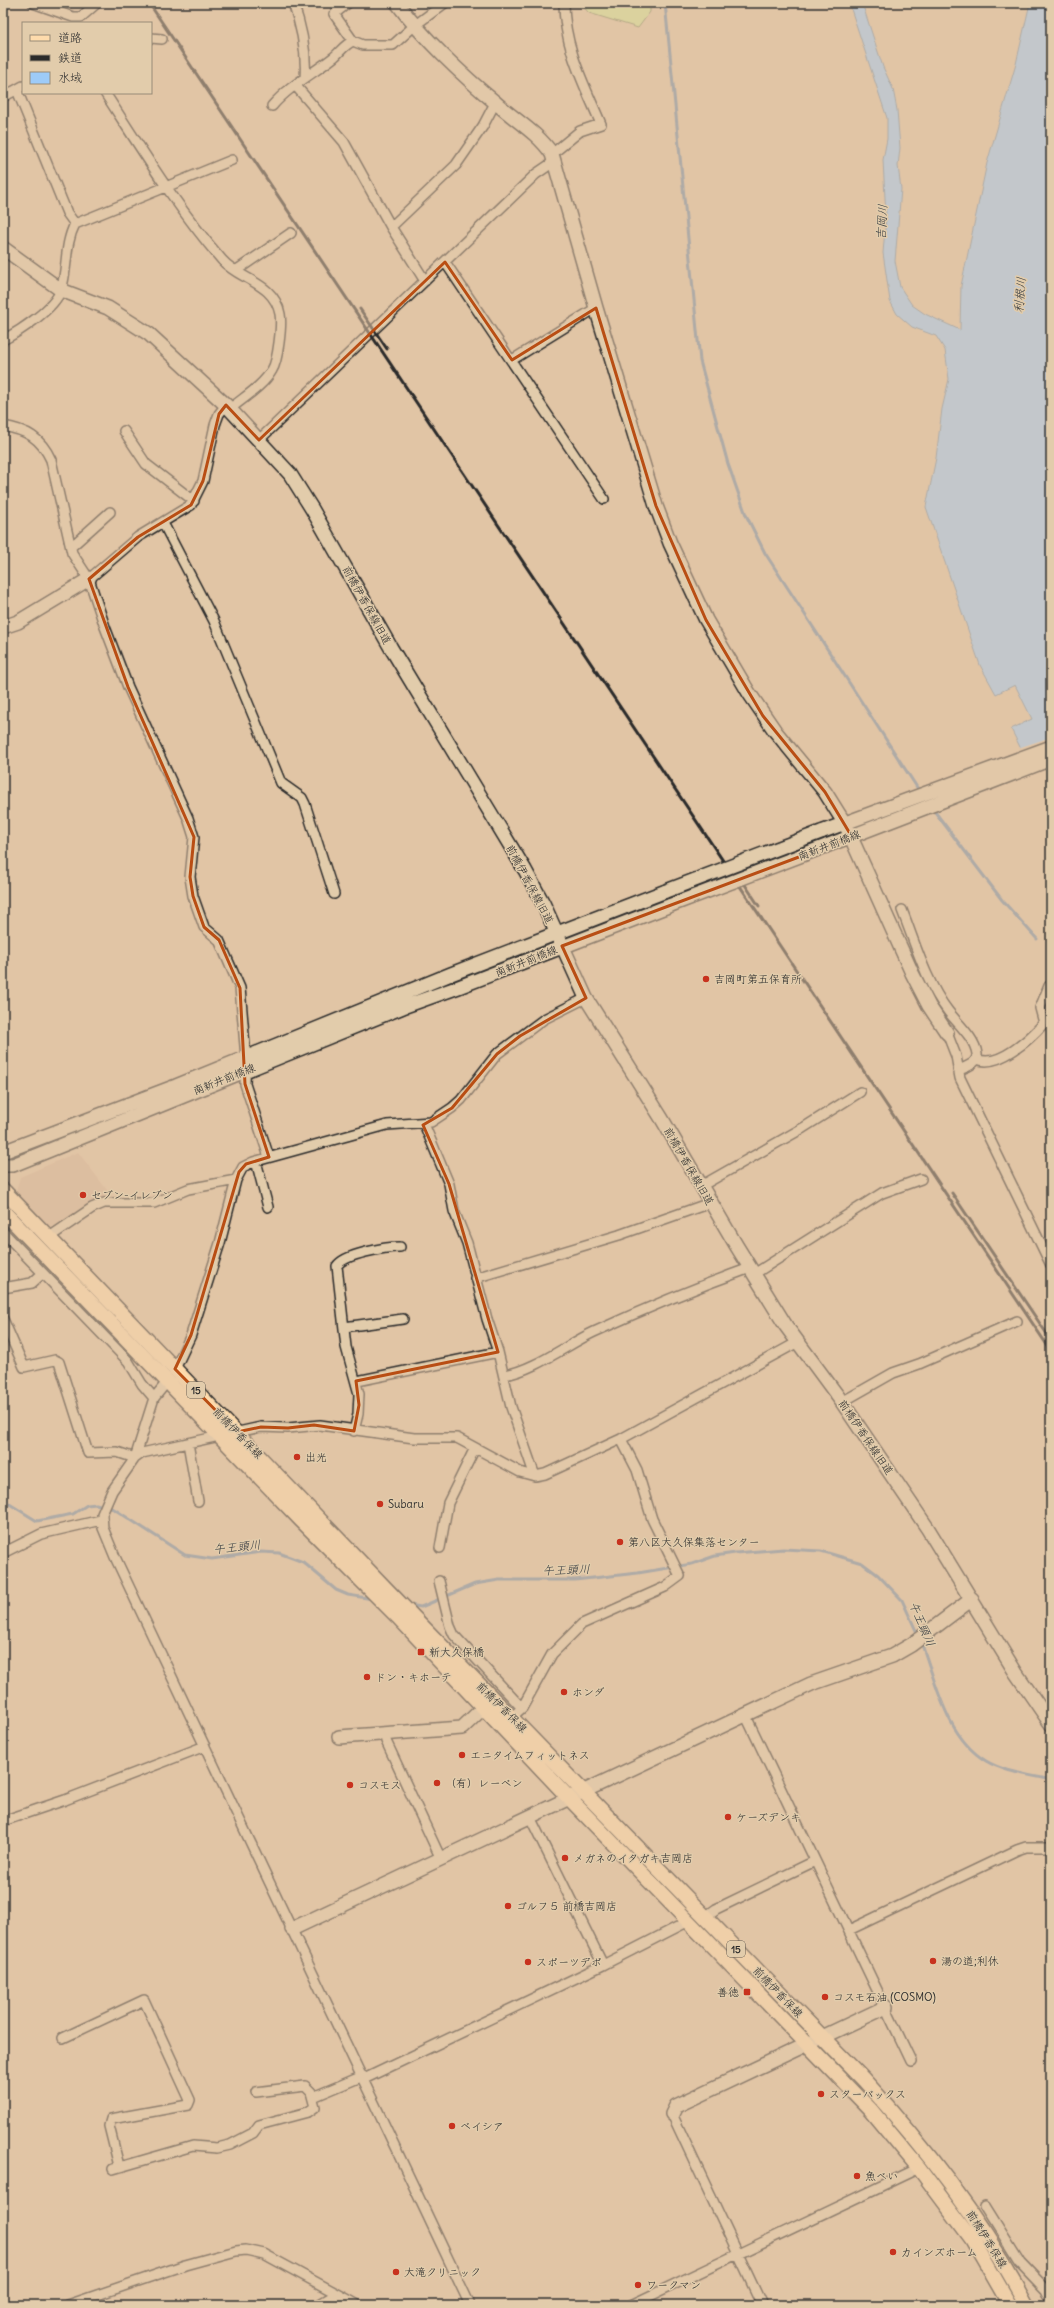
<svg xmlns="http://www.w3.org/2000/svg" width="1054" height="2308" viewBox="0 0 1054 2308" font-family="Delius,'Klee One',sans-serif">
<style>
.built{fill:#d6b699}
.green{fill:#d3e295;stroke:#7f8660}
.water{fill:#9dcbf8;stroke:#6f8ba6}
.pier{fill:#e1c5a5}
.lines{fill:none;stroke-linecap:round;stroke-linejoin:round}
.stream{stroke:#6f8ba6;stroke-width:3}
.street-casing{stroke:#2b2b2b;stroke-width:12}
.secondary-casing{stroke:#2b2b2b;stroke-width:16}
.primary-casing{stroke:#2b2b2b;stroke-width:17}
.street{stroke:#e2ccab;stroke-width:9}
.secondary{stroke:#e2ccab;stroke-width:13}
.primary{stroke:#fedbac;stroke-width:14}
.rail{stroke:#2b2b2b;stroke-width:3}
.secondary-bridge-casing{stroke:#2b2b2b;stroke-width:16;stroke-linecap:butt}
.secondary-bridge{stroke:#e2ccab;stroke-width:13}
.marked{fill:none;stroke:#b94e14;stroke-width:3;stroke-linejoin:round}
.poi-dot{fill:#c8321e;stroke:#e2ccab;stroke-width:1.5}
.labels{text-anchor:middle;stroke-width:3;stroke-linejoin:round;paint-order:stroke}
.shield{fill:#e2ccab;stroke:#625b51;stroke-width:1}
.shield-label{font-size:10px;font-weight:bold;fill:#2b2b2b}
.street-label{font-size:11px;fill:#2b2b2b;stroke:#e2ccab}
.poi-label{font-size:11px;fill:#2b2b2b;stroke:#e2ccab;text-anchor:start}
.water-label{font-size:12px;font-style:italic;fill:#363b40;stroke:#e2ccab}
</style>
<rect width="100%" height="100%" fill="#e1c5a5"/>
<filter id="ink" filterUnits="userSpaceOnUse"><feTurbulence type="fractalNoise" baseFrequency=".025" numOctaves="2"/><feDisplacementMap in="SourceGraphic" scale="8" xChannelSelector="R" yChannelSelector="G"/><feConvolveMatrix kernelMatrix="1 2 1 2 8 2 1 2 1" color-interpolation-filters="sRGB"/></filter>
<g filter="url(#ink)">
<path class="built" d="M 78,1152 L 114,1199 L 54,1230 L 15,1194 L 20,1177 Z"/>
<path class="green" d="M 580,3 L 650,3 L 650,12 L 638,28 L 589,13 Z"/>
<path class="water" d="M 849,3 L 862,3 L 883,67 L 893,89 L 897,110 L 900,148 L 898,166 L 901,189 L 895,261 L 900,287 L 912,305 L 925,314 L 960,330 L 961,286 L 987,163 L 1016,64 L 1030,3 L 1051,3 L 1051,276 L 1049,291 L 1051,364 L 1051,759 L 1021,749 L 1011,729 L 1032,719 L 1015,685 L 996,694 L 980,665 L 926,507 L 936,458 L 942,409 L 949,379 L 945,350 L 936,336 L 912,327 L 897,314 L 890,301 L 883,253 L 886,217 L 883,160 L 887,139 L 887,118 Z"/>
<path class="pier" d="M 1051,737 L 1051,761 L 1030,770 L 1018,748 Z"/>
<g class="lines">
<path class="stream" d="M 665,3 L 700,361 L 728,464 L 746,515 L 765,553 L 920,792
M 932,808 L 1002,900 L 1037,939
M 3,1500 L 37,1521 L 73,1514 L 87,1505 L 96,1504 L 114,1509 L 185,1555 L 212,1559 L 261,1552 L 279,1553 L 303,1562 L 336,1590 L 348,1595 L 373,1599
M 409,1605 L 421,1607 L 475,1584 L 499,1580 L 575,1580 L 638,1573 L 692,1564 L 715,1556 L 735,1553 L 783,1549 L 821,1551 L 862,1563 L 878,1575 L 902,1600 L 918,1635
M 921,1642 C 936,1682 946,1737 986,1761 C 1004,1772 1031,1775 1051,1780"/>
<g class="street-casing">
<path id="street" d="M 33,3 L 73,17 L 81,17 L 97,3
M 293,3 C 302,28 307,51 305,78
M 348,3 L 334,14 L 353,41
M 151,38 L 162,39
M 295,85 L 344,142 L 391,227 L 425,281
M 17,90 L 67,213 L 75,224
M 105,93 C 142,150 177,208 222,260 C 239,280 274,282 280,314 C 282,325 278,361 272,370 C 263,386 243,398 230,409
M 3,97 L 23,86
M 272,106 C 289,86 314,73 334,57 C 341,51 344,45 353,41 L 363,45 L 393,45 L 414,26 L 445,3
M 552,154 L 580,131 L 601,124 C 584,84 564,47 564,3
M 391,227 L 456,165 L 483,126 L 495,103
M 445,262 L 604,499
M 237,270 L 291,233
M 3,340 C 20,331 54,309 61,290 C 68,269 64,245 75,224 L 232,160
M 512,360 L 596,308
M 3,426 C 27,430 41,438 51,460 L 72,553 L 89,579 L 105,627 L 128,687 L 188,818 L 194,837 L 190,877 L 193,896 L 204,927 L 219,940 L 240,988 L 246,1058 L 245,1084 L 269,1157
M 124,431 L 146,464 L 194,501
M 259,440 L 536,174 L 555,161
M 163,523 L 214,621 L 281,783 L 302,798 L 305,804 L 334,894
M 71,547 L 110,512
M 89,579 L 138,537 L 191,505 L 203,481 L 215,425 L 219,414 L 226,405
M 902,910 C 915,943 926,982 948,1011 C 957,1023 975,1038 977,1054 C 978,1063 965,1068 958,1070
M 947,1033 L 956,1056 L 960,1078 L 1051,1265
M 977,1059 C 998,1069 1031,1038 1044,1023 L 1040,1008 L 1049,986
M 424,1124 L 449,1184 L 454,1211 L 467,1243 L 487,1319 L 498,1352 L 511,1407 L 535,1476
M 256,1161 L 268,1207
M 701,1186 L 803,1128 L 860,1092
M 3,1232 L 128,1361 L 142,1384 L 154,1398
M 48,1238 L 92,1208 L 104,1203 L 154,1203 L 188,1189 L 236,1180
M 754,1274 L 882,1193 L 921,1179
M 475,1278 L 619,1235 L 710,1203
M 3,1288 L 32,1283 L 43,1273
M 3,1319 L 24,1367 L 55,1360 L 59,1362 L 88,1453 L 117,1452 L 135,1458 L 142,1453 L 261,1427 L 288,1428 L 320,1425 L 414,1438 L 457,1438 L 520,1472 L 535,1476 L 545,1474 L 621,1439 L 798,1342
M 344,1327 L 403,1319
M 175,1369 L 191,1335 L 220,1243 L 236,1180 L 243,1167 L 253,1162 L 387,1125 L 431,1122 L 452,1108 L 461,1100 L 497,1054 L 544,1019 L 586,998
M 504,1375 C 533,1371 568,1344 594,1332 C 646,1308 697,1287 750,1268
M 357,1381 L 498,1352
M 167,1382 L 154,1398 L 135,1458 L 112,1491 L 102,1514 L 103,1528 L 115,1557 L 470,2305
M 842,1402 L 893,1373 L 919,1364 L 1017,1321
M 354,1431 L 358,1414 L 359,1394 L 346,1347 L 337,1266 C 344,1254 386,1247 400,1247
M 188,1443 L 198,1501
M 440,1548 L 448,1503 L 475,1448
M 3,1553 L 41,1534 L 101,1520
M 439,1581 L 450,1626 L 454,1635 L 522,1708
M 745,1714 L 911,2061
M 512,1717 L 522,1708 L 552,1654 L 582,1624 L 665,1587 L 680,1576 L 652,1519 L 637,1470 L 621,1439
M 385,1733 L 386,1741 L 441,1859
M 530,1817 L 603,1965
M 3,1821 L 65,1800 L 205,1746
M 705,1917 L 716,1909 L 815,1861
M 849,1930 L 1017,1850 L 1026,1847 L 1051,1847
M 63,2038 L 144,2000 L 190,2100 L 188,2105 L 111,2119 L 109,2126 L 119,2166
M 364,2079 L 603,1965 L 689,1921
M 313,2097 L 363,2076
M 672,2114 L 762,2305
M 113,2169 L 193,2146 L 217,2148 L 230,2145 L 253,2133 L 259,2125 L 308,2112 L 315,2107 L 311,2092 L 305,2086 L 256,2092
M 985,2206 L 1020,2262 L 1046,2289 L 1051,2299
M 68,2305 L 185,2265 L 236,2251 L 246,2250 L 264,2254 L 358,2305
M 318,2305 L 337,2294
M 631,2305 L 919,2168"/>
</g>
<g class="secondary-casing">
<path id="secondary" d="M 397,3 C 422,37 463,76 496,103 C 515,120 538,133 552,154 L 596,308 L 656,506 L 670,543 L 706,620 L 749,693 L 775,731 L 825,792 L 845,824 L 912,973 L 929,1006 L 947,1033
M 3,248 L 61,290 L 108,308 L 149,334 L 226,405 L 290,474 L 312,509 L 391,648 L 525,870 L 543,903 L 586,998 L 662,1119 L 736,1245 L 786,1326 L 842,1402 L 928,1529 L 1016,1673 L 1051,1724
M 3,627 L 18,622 L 89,579
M 821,832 L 1051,747
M 826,846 L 1051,759
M 3,1152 L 176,1086 L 451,974 L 666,891
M 3,1165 L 13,1165 L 403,1007 L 456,988 L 671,905
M 339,1737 L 462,1728 L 483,1708
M 292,1929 L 811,1684 L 892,1656 L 911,1645 L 972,1599
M 672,2114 L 676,2106 L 886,2007"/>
</g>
<g class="primary-casing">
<path id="primary" d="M 3,1190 L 388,1591 L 864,2080 C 927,2149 984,2223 1027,2305
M 3,1211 L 301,1520 L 398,1617 L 569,1798 L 871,2110 L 919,2168 L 972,2239 L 1010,2305"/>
</g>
<use href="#street" class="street"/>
<use href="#secondary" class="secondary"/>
<use href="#primary" class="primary"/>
<path class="rail" d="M 149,3 L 1051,1351
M 360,309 L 387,349
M 734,868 L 759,906
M 952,1193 L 1051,1340"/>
<g class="secondary-bridge-casing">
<path id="secondary-bridge" d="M 666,891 L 821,832
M 671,905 L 826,846"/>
</g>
<use href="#secondary-bridge" class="secondary-bridge"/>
</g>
</g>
<path d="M0 0H1054V2308H0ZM 445,262 L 512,360 L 596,308 L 656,506 L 706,620 L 763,716 L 825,792 L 852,837 L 562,946 L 586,998 L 520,1036 L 497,1054 L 452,1108 L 423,1125 L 449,1184 L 498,1352 L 356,1381 L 359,1405 L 354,1431 L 314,1425 L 288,1428 L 261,1427 L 237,1432 L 175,1369 L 191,1335 L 239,1172 L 246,1164 L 269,1157 L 245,1084 L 240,988 L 219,940 L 204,927 L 193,896 L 190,877 L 194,837 L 128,687 L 89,579 L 138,537 L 191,505 L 203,481 L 219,414 L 226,405 L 259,440 Z" fill="#e1c5a5" fill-opacity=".55" fill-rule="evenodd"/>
<path class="marked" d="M 445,262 L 512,360 L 596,308 L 656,506 L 706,620 L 763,716 L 825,792 L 852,837 L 562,946 L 586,998 L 520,1036 L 497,1054 L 452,1108 L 423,1125 L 449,1184 L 498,1352 L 356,1381 L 359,1405 L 354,1431 L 314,1425 L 288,1428 L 261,1427 L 237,1432 L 175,1369 L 191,1335 L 239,1172 L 246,1164 L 269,1157 L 245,1084 L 240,988 L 219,940 L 204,927 L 193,896 L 190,877 L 194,837 L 128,687 L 89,579 L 138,537 L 191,505 L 203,481 L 219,414 L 226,405 L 259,440 Z"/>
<g class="poi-dot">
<circle cx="706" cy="979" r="4"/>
<circle cx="83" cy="1195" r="4"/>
<circle cx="297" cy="1457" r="4"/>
<circle cx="380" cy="1504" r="4"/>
<circle cx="620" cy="1542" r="4"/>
<rect x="417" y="1648" width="8" height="8" rx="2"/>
<circle cx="367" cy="1677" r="4"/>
<circle cx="564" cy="1692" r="4"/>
<circle cx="462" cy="1755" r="4"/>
<circle cx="437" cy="1783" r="4"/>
<circle cx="350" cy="1785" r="4"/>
<circle cx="728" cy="1817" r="4"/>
<circle cx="565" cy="1858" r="4"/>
<circle cx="508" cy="1906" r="4"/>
<circle cx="933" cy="1961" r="4"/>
<circle cx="528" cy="1962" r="4"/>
<rect x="743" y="1988" width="8" height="8" rx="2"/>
<circle cx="825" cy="1997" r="4"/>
<circle cx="821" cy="2094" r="4"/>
<circle cx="452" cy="2126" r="4"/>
<circle cx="857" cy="2176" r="4"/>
<circle cx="893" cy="2252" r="4"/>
<circle cx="396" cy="2272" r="4"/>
<circle cx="638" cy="2285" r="4"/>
</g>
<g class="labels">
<g class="shield">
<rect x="187" y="1382" width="18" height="16" rx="3"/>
<rect x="727" y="1941" width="18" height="16" rx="3"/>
</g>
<g class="shield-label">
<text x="196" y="1394">15</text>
<text x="736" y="1953">15</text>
</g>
<g class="street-label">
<text transform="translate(367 605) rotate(61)" y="4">前橋伊香保線旧道</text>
<text transform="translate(829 845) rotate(-21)" y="4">南新井前橋線</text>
<text transform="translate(530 884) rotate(62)" y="4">前橋伊香保線旧道</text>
<text transform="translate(526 961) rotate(-22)" y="4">南新井前橋線</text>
<text transform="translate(224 1079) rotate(-22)" y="4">南新井前橋線</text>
<text transform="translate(689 1166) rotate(60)" y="4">前橋伊香保線旧道</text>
<text transform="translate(238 1433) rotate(46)" y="4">前橋伊香保線</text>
<text transform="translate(866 1437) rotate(56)" y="4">前橋伊香保線旧道</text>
<text transform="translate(502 1707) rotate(45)" y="4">前橋伊香保線</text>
<text transform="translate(778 1992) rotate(46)" y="4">前橋伊香保線</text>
<text transform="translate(987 2239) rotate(58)" y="4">前橋伊香保線</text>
</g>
<g class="poi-label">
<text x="714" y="983">吉岡町第五保育所</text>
<text x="91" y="1199">セブン-イレブン</text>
<text x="305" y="1461">出光</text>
<text x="388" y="1508">Subaru</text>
<text x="628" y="1546">第八区大久保集落センター</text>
<text x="429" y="1656">新大久保橋</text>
<text x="375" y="1681">ドン・キホーテ</text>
<text x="572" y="1696">ホンダ</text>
<text x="470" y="1759">エニタイムフィットネス</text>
<text x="445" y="1787">（有）レーベン</text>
<text x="358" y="1789">コスモス</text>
<text x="736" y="1821">ケーズデンキ</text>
<text x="573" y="1862">メガネのイタガキ吉岡店</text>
<text x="516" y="1910">ゴルフ５ 前橋吉岡店</text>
<text x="941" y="1965">湯の道;利休</text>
<text x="536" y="1966">スポーツデポ</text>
<text x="739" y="1996" text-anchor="end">善徳</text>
<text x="833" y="2001">コスモ石油 (COSMO)</text>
<text x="829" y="2098">スターバックス</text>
<text x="460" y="2130">ベイシア</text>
<text x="865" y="2180">魚べい</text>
<text x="901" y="2256">カインズホーム</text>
<text x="404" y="2276">大滝クリニック</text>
<text x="646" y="2289">ワークマン</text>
</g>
<g class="water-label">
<text transform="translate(882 222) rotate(-87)" y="4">吉岡川</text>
<text transform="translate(1020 295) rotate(-85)" y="4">利根川</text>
<text transform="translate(237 1547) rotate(-6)" y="4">午王頭川</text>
<text transform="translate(566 1570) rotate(-2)" y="4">午王頭川</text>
<text transform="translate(922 1624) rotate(67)" y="4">午王頭川</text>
</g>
</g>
<rect width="1054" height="2308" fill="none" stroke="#e2ccab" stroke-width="16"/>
<rect x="8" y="8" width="1038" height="2292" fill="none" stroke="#2b2b2b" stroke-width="1.5" filter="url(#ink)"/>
<rect x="22" y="22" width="130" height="72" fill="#e2ccab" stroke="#998c78"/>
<rect x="30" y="35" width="20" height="6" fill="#fedbac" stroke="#998c78"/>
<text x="58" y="42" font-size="12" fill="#2b2b2b">道路</text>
<rect x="30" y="55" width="20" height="6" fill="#2b2b2b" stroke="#998c78"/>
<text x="58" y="62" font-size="12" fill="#2b2b2b">鉄道</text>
<rect x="30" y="72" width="20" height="12" fill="#9dcbf8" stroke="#998c78"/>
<text x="58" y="82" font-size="12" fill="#2b2b2b">水域</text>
</svg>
